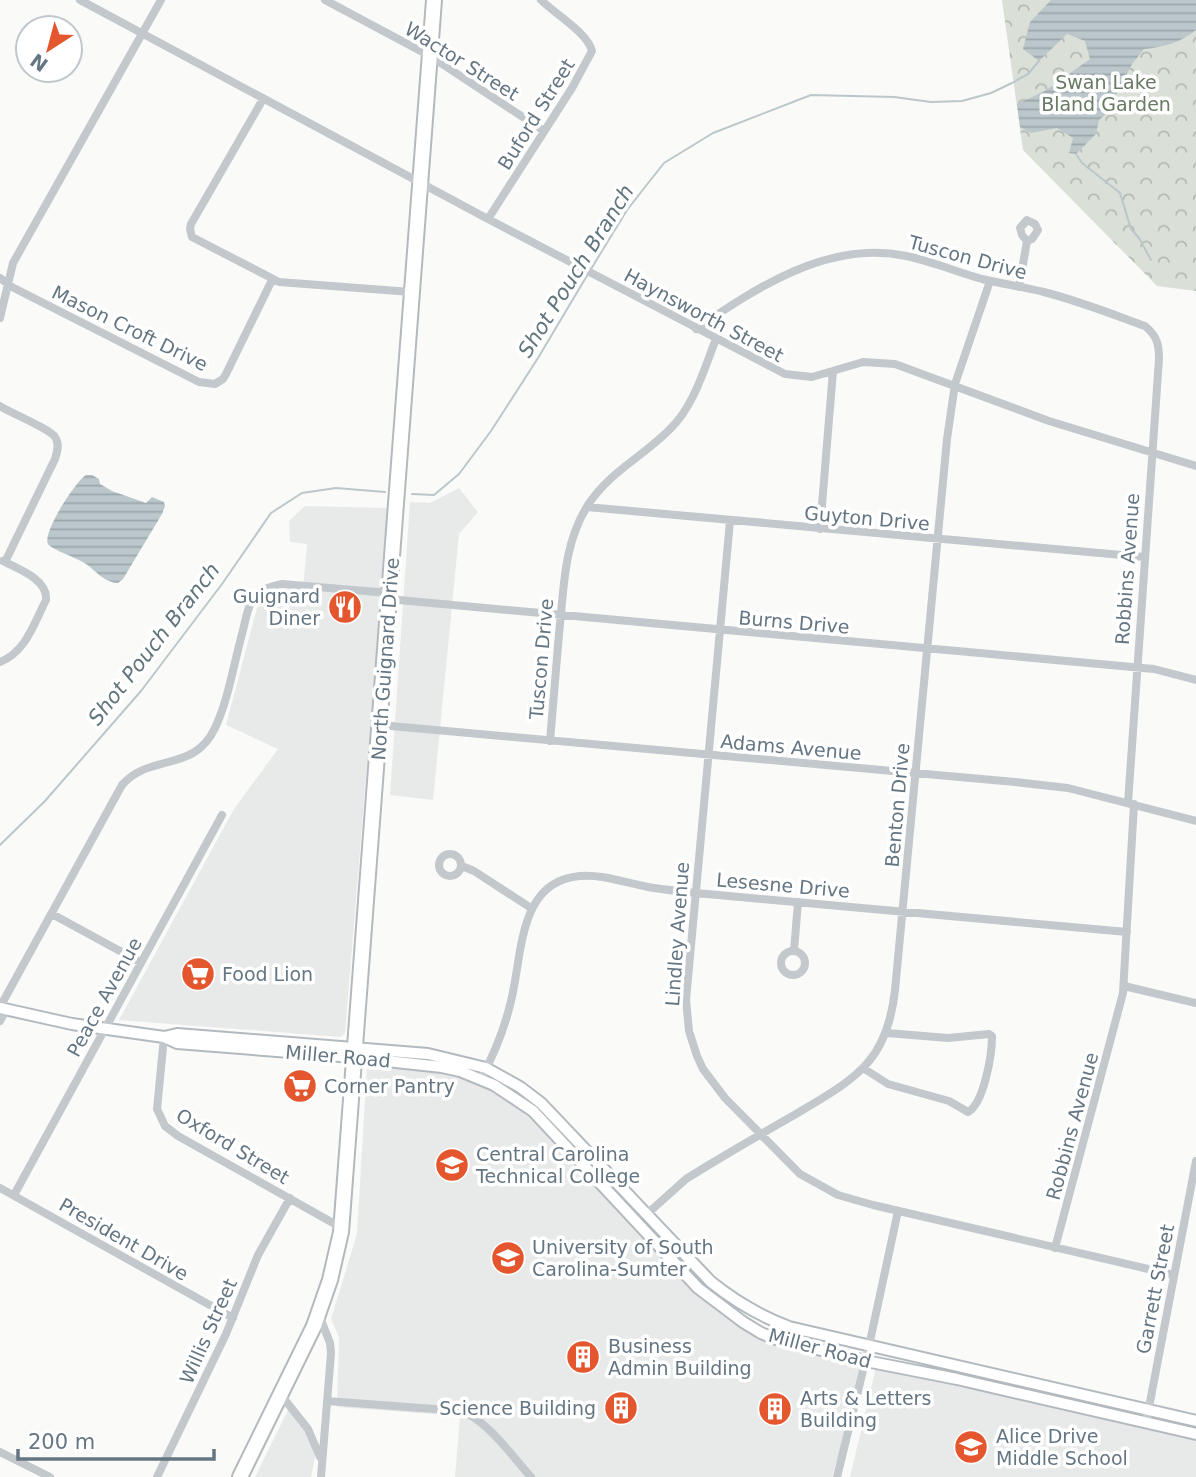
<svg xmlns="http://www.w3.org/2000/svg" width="1196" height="1477" viewBox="0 0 1196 1477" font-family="'DejaVu Sans',sans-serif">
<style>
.built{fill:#e8e9e9}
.park{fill:url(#park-crowns)}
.water{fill:url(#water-rules)}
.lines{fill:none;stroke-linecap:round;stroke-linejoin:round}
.stream{stroke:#bbc7cb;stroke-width:2}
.secondary-casing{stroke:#b3babf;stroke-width:14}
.highway-casing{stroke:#b4b9bd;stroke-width:18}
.street{stroke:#c3c8cc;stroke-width:8}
.secondary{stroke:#fff;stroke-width:10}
.highway{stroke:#fff;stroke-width:14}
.labels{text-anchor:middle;stroke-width:7;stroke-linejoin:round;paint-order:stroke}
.street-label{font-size:19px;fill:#657683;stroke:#fff}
.park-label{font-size:19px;fill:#687a64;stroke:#fff}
.poi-label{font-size:19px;fill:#657683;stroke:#fff;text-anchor:start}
.water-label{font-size:21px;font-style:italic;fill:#60757c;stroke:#fff}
</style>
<defs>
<pattern id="park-crowns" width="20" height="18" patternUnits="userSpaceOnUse" patternTransform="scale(1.75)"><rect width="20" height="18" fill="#dadfd7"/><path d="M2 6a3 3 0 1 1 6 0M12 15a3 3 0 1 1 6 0" fill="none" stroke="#b4b9b4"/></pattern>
<pattern id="water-rules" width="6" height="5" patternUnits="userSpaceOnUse" patternTransform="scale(1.75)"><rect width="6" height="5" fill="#bbc7cb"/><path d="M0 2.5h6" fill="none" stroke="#9ca6aa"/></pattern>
</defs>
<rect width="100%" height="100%" fill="#fafaf8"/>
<path class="built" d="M 459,488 L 478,512 L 459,534 L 433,800 L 390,795 L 410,502 L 430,503 Z
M 305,506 L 388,508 L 345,1033 L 341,1037 L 119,1020 L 234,809 L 278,749 L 226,725 L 257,608 L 266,594 L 283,589 L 303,589 L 307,544 L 290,542 L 289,521 Z
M 371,1064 L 437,1071 L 480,1084 L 502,1095 L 524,1109 L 547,1130 L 638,1227 L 747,1327 L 866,1361 L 832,1477 L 455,1477 L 460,1416 L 337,1407 L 339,1337 L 331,1319 L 357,1234 L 367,1066 Z
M 876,1367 L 1196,1441 L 1196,1477 L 850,1477 Z
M 288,1410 L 299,1420 L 316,1452 L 311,1477 L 255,1477 Z"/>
<path class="park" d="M 1002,0 L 1196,0 L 1196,291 L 1157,286 L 1023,150 Z"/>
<path class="water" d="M 1051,0 L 1196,0 L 1196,30 C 1179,43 1165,47 1144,49 L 1132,64 L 1107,113 L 1099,120 L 1096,134 L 1076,154 L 1069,153 L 1073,138 L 1057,128 L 1031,133 L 1020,127 L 1017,104 L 1045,91 L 1090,59 L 1085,41 L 1067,34 L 1039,61 L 1023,49 L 1030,22 Z
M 86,475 L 92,475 L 99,479 L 100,484 L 112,491 L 146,503 L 152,497 L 164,502 L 165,506 L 162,514 L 123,579 L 118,583 C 105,583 96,571 86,564 C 78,558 52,550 48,544 C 42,533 75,482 86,475 Z"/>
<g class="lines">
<path class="stream" d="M 1076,154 L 1082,163 L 1120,193 L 1131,229 L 1139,238 L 1151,260
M 591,269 L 627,210 L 664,163 L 713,133 L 811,95 L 894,97 L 931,102 L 962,101 L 991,93 L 1012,83 L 1028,74 L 1039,61
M 412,494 L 434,495 L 459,474 L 491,431 L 538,358 L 588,274
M 0,845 L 45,801 L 141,691 L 222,584 L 271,513 L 302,493 L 336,488 L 385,492"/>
<g class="secondary-casing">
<path id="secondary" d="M 0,1008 L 72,1024 L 164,1037 L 177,1043 L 340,1056 L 442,1067 L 460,1071 L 494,1085 L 533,1111 L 698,1288 L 743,1322 L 761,1333 L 776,1339 L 866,1361 L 957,1379 L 1196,1434
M 164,1037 L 177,1034 L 428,1054 L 486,1068 L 520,1087 L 541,1103 L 711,1282 C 736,1302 760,1316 789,1327 L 1196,1421"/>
</g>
<g class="highway-casing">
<path id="highway" d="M 240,1477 L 314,1326 L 330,1280 L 341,1232 L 434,0"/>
</g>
<path class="street" d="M 80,0 L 488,219 L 785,374 L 812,377 L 863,362 L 895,364 L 1049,421 L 1196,466
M 325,0 L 430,56 L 544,131
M 263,99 L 191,224 L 190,229 L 192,237 L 279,282 L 411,292
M 488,219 L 572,88 L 592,51 C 588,33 555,14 541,0
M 0,278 L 12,287 L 199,382 L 215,384 L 223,379 L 226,374 L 272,280
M 1019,287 L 1027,241 L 1022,235 L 1020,228 L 1027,220 L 1035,224 L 1038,230 L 1032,239 L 1027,241
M 0,318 L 13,263 L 161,0
M 696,329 C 757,287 829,240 906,256 C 932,261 956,272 982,279 C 1003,284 1024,287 1044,292 C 1079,301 1112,314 1145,326 C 1157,336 1159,344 1159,359 L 1128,803
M 0,406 C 11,413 50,429 55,437 C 60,444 57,453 55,459 L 5,562
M 587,507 L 1144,557
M 730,521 L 686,1000 L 689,1031 L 697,1056 L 703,1069 L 725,1098 L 800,1174 L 838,1195 L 873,1205 L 1174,1275
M 820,529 L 833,371
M 388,599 L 1154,669 L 1196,680
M 0,662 C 26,652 34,623 46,600 C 48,579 18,569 3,561
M 380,725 L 1015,782 L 1068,788 L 1196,821
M 550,741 C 553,705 556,670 559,634 C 564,590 563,544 588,505 C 609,472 644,456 670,429 C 694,406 704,369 716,339
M439 865a11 11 0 1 1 22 0a11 11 0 1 1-22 0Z
M 462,866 L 474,871 L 531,908
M 52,914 L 140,962
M781 963a12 12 0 1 1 24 0a12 12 0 1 1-24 0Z
M 794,951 L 798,902
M 1124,986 L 1196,1003
M 0,1007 L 122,785 C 150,753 194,773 215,728 C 228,701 234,663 242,634 C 245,624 246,612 251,603 C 257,591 270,586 282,584 L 389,593
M 0,1021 L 6,1010
M 164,1037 L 157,1109 L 165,1126 L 178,1136 L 342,1228
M 863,1068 L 888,1084 L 949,1101 L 968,1112 C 984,1103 992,1055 992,1036 L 989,1034 L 948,1038 L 887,1033
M 481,1079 C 493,1056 504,1030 510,1005 C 523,959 516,881 580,876 C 602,874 626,883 648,887 C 664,890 680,891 696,893 L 1127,932
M 0,1188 L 233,1318
M 14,1195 L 222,815
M 647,1214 L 686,1179 L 707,1166 C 737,1148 766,1131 796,1114 C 854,1079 887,1064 895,990 L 947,439 L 955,384 L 990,281
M 1055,1248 L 1123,993 L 1134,804
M 319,1315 L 330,1343 L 331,1353 L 321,1477
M 281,1395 L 308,1429 L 320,1457
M 327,1401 L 461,1411 C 487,1420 512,1456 531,1477
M 1146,1423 L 1196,1161
M 0,1452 L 50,1477
M 157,1477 L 226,1334 L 258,1255 L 290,1198
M 837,1477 L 869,1346 L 898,1211"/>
<use href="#secondary" class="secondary"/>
<use href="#highway" class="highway"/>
</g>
<defs>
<g id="restaurant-disc" transform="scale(1.75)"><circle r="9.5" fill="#e4572e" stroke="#fff"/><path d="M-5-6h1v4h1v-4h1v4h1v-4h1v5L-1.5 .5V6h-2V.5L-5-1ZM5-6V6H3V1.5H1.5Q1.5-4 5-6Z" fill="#fff"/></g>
<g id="supermarket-disc" transform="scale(1.75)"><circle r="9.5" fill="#e4572e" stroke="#fff"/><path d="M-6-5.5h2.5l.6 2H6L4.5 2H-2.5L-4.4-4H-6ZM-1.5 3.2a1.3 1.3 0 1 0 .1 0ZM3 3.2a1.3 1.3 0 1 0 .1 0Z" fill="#fff"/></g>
<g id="university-disc" transform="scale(1.75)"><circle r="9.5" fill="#e4572e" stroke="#fff"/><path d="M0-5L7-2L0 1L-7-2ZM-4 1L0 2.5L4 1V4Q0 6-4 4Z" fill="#fff"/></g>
<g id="building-disc" transform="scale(1.75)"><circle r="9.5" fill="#e4572e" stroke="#fff"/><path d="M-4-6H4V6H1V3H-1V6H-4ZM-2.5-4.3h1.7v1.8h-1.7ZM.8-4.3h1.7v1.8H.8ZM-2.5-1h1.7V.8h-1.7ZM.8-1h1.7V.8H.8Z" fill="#fff"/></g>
<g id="school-disc" transform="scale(1.75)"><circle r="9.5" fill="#e4572e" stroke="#fff"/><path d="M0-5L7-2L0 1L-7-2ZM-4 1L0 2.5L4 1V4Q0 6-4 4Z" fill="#fff"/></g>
</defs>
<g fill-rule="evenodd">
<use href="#restaurant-disc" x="345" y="607"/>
<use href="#supermarket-disc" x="198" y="974"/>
<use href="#supermarket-disc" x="300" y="1086"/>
<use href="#university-disc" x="452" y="1165"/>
<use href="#university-disc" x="508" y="1258"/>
<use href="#building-disc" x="583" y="1357"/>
<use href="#building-disc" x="621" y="1408"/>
<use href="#building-disc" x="775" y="1409"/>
<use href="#school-disc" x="971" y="1447"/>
</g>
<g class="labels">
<g class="street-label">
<text transform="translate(462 61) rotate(32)" y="7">Wactor Street</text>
<text transform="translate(536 114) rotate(-58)" y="7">Buford Street</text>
<text transform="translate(968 257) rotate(15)" y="7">Tuscon Drive</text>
<text transform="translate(704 315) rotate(28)" y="7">Haynsworth Street</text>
<text transform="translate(130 328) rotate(26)" y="7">Mason Croft Drive</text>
<text transform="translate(867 518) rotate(5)" y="7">Guyton Drive</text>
<text transform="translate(1127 569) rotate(-86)" y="7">Robbins Avenue</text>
<text transform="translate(794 622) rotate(5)" y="7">Burns Drive</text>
<text transform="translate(385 659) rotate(-86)" y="7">North Guignard Drive</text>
<text transform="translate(541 659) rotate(-85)" y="7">Tuscon Drive</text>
<text transform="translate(791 747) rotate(5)" y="7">Adams Avenue</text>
<text transform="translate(897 805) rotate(-85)" y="7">Benton Drive</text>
<text transform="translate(783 885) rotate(5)" y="7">Lesesne Drive</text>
<text transform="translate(677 934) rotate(-86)" y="7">Lindley Avenue</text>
<text transform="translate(104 997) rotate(-61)" y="7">Peace Avenue</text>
<text transform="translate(338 1056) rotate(5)" y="7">Miller Road</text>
<text transform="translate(1072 1126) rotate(-75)" y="7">Robbins Avenue</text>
<text transform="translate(233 1146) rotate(31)" y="7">Oxford Street</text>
<text transform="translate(124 1239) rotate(30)" y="7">President Drive</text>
<text transform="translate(1155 1289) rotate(-79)" y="7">Garrett Street</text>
<text transform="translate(208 1331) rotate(-66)" y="7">Willis Street</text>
<text transform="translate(820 1348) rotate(15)" y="7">Miller Road</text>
</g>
<g class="park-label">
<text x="1106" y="89">Swan Lake<tspan x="1106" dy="22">Bland Garden</tspan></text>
</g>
<g class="poi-label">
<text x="320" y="603" text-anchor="end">Guignard<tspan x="320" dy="22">Diner</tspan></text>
<text x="222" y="981">Food Lion</text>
<text x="324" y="1093">Corner Pantry</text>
<text x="476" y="1161">Central Carolina<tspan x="476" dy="22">Technical College</tspan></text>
<text x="532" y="1254">University of South<tspan x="532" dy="22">Carolina-Sumter</tspan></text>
<text x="608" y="1353">Business<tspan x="608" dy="22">Admin Building</tspan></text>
<text x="800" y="1405">Arts &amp; Letters<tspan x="800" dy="22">Building</tspan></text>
<text x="596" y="1415" text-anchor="end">Science Building</text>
<text x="996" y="1443">Alice Drive<tspan x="996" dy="22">Middle School</tspan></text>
</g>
<g class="water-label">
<text transform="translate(576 271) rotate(-58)" y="7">Shot Pouch Branch</text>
<text transform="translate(154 644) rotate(-52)" y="7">Shot Pouch Branch</text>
</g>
</g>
<g transform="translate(49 49) rotate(216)"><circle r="33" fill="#ffffff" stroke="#c1c8cd" stroke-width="2"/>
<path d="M0-5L12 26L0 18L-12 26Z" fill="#e4572e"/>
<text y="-10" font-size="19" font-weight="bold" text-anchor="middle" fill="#657683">N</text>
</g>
<path d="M18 1449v10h196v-10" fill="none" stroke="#657683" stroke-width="3.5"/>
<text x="28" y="1449" font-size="21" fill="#657683" stroke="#ffffff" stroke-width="5" paint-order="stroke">200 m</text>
</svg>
